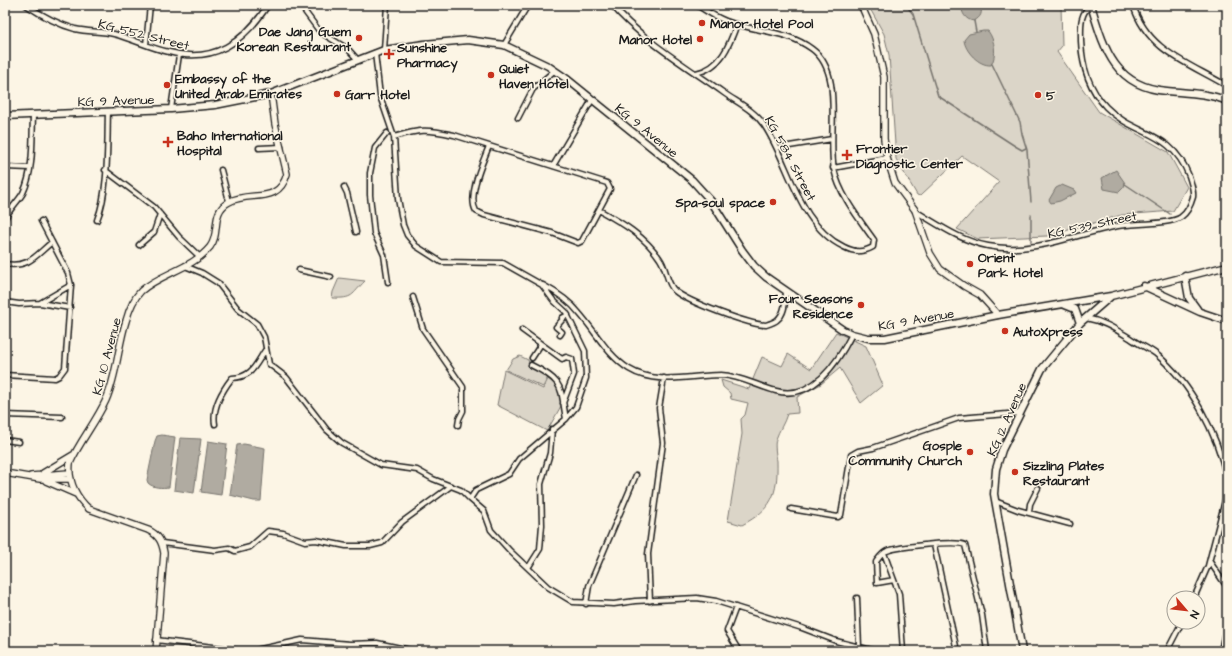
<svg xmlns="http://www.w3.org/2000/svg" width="1232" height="656" viewBox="0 0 1232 656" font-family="'Architects Daughter',sans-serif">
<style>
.green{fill:#dbd5c8;stroke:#7c7872}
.water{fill:#b0aba1;stroke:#75726c}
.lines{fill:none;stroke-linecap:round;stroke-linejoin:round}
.stream{stroke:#75726c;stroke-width:1.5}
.minor-casing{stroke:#1c1c1c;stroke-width:7}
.tertiary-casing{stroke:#1c1c1c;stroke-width:8}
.secondary-casing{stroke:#1c1c1c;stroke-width:9}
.minor{stroke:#fcf5e5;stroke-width:4}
.tertiary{stroke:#fcf5e5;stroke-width:5.5}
.secondary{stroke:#fcf5e5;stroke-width:6}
.poi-dot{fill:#c8321e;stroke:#fcf5e5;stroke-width:1.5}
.labels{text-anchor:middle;stroke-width:3;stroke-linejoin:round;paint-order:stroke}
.poi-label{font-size:13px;font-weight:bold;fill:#1c1c1c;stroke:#fcf5e5;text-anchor:start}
.street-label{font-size:13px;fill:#1c1c1c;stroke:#fcf5e5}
</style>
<rect width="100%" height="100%" fill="#fcf5e5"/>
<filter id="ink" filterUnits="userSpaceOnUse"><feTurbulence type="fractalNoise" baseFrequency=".025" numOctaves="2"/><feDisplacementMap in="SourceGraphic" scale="8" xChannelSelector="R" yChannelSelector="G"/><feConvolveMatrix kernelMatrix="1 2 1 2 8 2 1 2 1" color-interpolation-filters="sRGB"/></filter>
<g filter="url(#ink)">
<path class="green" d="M 868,5 L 1061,5 L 1062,46 L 1057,52 L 1099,112 L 1168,152 L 1187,187 L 1173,211 L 1122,215 L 1047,236 L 978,239 L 957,229 L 999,182 L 962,156 L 920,196 L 917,195 L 896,159 L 889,55 L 884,34 Z
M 339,278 L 365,281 C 351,295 354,299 332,298 L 333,292 Z
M 836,332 L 866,346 L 883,385 L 861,403 L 840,368 L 821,384 L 797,397 L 798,413 L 787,414 C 784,424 779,430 776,439 C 774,445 776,455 777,461 C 778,495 772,509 742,525 L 728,521 L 742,434 L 741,419 L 745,415 L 748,403 L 731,399 L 730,393 L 723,387 L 721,380 L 749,389 L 762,357 L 782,366 L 788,354 L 811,369 Z
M 520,356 L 528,360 L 530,366 L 548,377 L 543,387 L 506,370 L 513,359 Z
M 504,370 L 543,389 L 548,379 L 559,387 L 561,406 L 547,431 L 497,405 Z"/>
<path class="water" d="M 961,5 L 980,5 C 983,13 981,17 974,21 C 965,20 962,13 961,5 Z
M 983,31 L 988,31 C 995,40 997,56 991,65 C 979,66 965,51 964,40 L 969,34 Z
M 1116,170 L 1125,183 L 1124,187 L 1119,192 L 1104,189 L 1102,178 Z
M 1062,185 L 1074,190 L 1076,193 L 1060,201 L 1051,203 L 1049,200 L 1056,188 Z
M 162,435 L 175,437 L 169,487 C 162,488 153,488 148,483 L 147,480 L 155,441 L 157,436 Z
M 180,438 L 201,439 L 194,493 L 174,490 Z
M 208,441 L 227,444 L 221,495 L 201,492 Z
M 244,444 L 265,448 L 261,501 L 254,501 L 230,495 L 236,451 L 237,445 Z"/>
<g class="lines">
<path class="stream" d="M 906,5 L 913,14 L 938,96 L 1015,146 L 1022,150 L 1026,148
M 974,21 L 976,32
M 992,64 L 1020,122 L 1022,134 L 1027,150 L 1031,202
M 1125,184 L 1170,214
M 1031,215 L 1031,242"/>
<g class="minor-casing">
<path id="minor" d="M 26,5 C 41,15 57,24 75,29 C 88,32 101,31 114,34 C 133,39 150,48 169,52 C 214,64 244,42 268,5
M 300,5 L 320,32 L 348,49 L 357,59
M 612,5 C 639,38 689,68 724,93 C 738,103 754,110 764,125 C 790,164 798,225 844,247 C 854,252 862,253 873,247 L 874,240 C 859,219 839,194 834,169 C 827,135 845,73 812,49 C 787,30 755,32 726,21 C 715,17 706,11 697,5
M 1133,5 C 1147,51 1189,63 1227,86
M 146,45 L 150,5
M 504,45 L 528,5
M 384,50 L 387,5
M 375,53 L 380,96 L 394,137 L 398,199 L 403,225 L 407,235 L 416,246 L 441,262 L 503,263 L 542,285 L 553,300 L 566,312 L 585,351 L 586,378 L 576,407 L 566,419 L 519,459 L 509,474 L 476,490 L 470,499 L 484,511 L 491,530 L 510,551 L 548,587 L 573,602 L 614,604 L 635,601 L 697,598 L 716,601 L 802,628 L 836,641 L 875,651
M 696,73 C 721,68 729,46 737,24
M 171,109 L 179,55
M 518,118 L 533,89 L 554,71
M 387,133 L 375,148 L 370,173 L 370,195 L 374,233 L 384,255 L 388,282
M 394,137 C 420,129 427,129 454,135 L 607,183 L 610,189 L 582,241 L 578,243 L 552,233 L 484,215 L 476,211 C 467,195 483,162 489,146
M 259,148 L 281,147
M 777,148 L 832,139
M 553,166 L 592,100
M 5,167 L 30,168
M 833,168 L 887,158
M 105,170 L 154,207 L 179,237 L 200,257
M 221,170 L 229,201
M 344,187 L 347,193 L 356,232
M 599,210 C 622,223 645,236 660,259 C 667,269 666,283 675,291 C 688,302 750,325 766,325 C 769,324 775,322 777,320 C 785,314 785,302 786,292
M 915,211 C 939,225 961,241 988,246 C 1033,255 1075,234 1118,226 C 1133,223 1170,225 1181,217 C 1187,213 1191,204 1193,197 C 1194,190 1191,183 1189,176 C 1171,129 1135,137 1106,107 C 1088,88 1082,66 1081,41 C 1081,27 1079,14 1091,5
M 5,219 C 9,209 18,202 23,193 C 34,170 32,140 33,115
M 97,220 C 109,191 107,143 108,111
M 139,245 L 154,232 L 160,214
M 5,264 C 29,268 35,256 52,242
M 185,266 L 202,273 L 218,283 L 238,309 L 257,324 L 264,337 L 269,364 L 286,377 L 327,430 L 342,443 L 381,465 L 417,470 L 433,479 L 461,490 L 470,499
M 299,270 L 331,277
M 543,285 C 556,292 570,301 579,313 C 596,332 607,355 629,369 C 657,386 691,375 721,375 C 741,376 757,386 776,391 C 813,401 838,362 852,334
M 413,297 L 423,329 L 463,387 L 463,411 L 459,419 L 458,425
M 5,302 L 19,304 L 40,303 L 70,308
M 40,303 L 71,285
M 1086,318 C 1103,321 1115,329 1130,338 C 1138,344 1148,348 1156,354 C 1192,384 1217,433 1227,479
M 522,330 L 562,359 L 566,357 L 572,359 L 574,374 L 563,403
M 560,335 L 562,332 L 556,327 L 563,319 L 562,318 L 568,315
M 532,358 L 541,344
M 531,365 C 564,381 560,386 566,419
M 5,375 L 55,378 L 59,376 L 65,368 L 71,285 L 68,273 L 41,221
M 5,415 L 62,417
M 215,424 C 212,408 222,391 232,378 C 253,377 255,365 266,349
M 5,440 L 19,442
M 995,501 L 1018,510 L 1070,524
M 791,509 L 838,517 L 841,515 L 851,455 L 858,451 L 873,448 L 959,418 L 1020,413
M 1029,512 L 1030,504 L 1038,488
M 162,543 L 215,550 L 229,548 L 235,551 L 250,547 L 268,531 L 283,533 L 305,541 L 316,540 L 346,546 L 370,546 L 382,543 L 402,522 L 451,486
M 934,545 L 957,651
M 884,553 L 899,594 L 903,651
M 1210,562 L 1227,587
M 528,568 L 540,549 L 542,525 L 541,484 L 550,453 L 552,429
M 894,580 L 877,583 L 876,562 C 879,558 882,553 887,551 C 898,547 956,540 965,545 L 982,615 L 987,651
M 857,598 L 859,646
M 1194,598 L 1208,566 L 1227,493
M 650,601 L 648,554 L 663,443 L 659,408 L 664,378
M 586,604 L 589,586 L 636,475
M 736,607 L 727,631 L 739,651
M 156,640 L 238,650 L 256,650 L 302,640 L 350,644 L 377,643 L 410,650 L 429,651
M 1167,651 L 1182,622
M 1221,651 L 1227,622"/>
</g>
<g class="tertiary-casing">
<path id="tertiary" d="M 861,5 L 874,34 L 884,77 L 884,139 L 887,158 L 895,183 L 915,210 L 930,253 L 940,269 L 964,286 L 980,295 L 998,315
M 5,473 L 40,479 L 71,479
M 43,473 L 73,455
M 31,476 L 69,473
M 46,481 L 76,494
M 156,651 L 164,553 C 162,542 159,535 148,530 L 89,509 C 76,497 68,482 70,463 C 80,441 96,422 106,400 C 117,375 118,346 126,321 C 129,310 133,299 141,291 C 161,273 192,269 210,247 C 221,233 210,212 229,202 C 250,190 278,206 287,174 L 275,124 L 271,94"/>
</g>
<g class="secondary-casing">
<path id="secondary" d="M 1091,5 C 1104,48 1114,87 1167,91 C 1188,93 1208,93 1227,101
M 1226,5 L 1227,7
M 5,116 L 171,109 L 215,105 L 271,94 L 384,50 L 424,44 L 468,40 L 504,45 L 548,66 L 567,79 L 692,180 L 711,201 L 742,250 L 754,266 L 766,277 L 843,330 L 852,334 L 868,338 L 885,338 L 998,315 L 1111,296 L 1227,266
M 1185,276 L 1189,298 L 1197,309
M 1144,286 L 1200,312 L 1227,321
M 1065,305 L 1075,309 L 1080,323
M 1022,651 L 994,494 L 996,469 L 1002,450 L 1042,369 L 1080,323 L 1110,297"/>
</g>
<use href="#minor" class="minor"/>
<use href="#tertiary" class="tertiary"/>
<use href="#secondary" class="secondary"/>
</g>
</g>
<g class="poi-dot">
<circle cx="702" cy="23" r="4"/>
<circle cx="359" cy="38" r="4"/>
<circle cx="700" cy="39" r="4"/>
<path d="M387 48h4v4h4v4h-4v4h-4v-4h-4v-4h4z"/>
<circle cx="491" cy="75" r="4"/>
<circle cx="167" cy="85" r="4"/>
<circle cx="337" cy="94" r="4"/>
<circle cx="1038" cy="95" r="4"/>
<path d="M166 136h4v4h4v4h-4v4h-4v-4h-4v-4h4z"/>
<path d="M845 149h4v4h4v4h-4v4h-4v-4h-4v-4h4z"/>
<circle cx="773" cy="202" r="4"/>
<circle cx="970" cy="264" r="4"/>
<circle cx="861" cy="305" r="4"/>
<circle cx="1005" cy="331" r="4"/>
<circle cx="970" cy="452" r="4"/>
<circle cx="1015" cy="472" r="4"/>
</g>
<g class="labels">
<g class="poi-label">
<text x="710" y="28">Manor Hotel Pool</text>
<text x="351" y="36" text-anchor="end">Dae Jang Guem<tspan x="351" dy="15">Korean Restaurant</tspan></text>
<text x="692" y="44" text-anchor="end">Manor Hotel</text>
<text x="397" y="52">Sunshine<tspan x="397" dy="15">Pharmacy</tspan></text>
<text x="499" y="73">Quiet<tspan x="499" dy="15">Haven Hotel</tspan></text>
<text x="175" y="83">Embassy of the<tspan x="175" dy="15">United Arab Emirates</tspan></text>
<text x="345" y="99">Garr Hotel</text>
<text x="1046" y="100">5</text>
<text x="177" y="140">Baho International<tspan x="177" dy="15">Hospital</tspan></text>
<text x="856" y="153">Frontier<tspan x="856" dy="15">Diagnostic Center</tspan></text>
<text x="765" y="207" text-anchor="end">Spa-soul space</text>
<text x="978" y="262">Orient<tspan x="978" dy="15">Park Hotel</tspan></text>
<text x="853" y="303" text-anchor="end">Four Seasons<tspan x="853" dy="15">Residence</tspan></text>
<text x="1013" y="336">AutoXpress</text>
<text x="962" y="450" text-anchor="end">Gosple<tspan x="962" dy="15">Community Church</tspan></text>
<text x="1023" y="470">Sizzling Plates<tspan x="1023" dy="15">Restaurant</tspan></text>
</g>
<g class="street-label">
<text transform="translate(144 34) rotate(14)" y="5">KG 552 Street</text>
<text transform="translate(116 100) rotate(-2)" y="5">KG 9 Avenue</text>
<text transform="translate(647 130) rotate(39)" y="5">KG 9 Avenue</text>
<text transform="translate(791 158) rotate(62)" y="5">KG 584 Street</text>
<text transform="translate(1092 224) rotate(-12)" y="5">KG 539 Street</text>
<text transform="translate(916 319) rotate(-10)" y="5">KG 9 Avenue</text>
<text transform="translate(106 356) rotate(-75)" y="5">KG 10 Avenue</text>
<text transform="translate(1006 419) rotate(-66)" y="5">KG 12 Avenue</text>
</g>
</g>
<rect width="1232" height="656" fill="none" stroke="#fcf5e5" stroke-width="20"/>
<rect x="10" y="10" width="1212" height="636" fill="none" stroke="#1c1c1c" stroke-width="1.5" filter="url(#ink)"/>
<g transform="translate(1186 610) rotate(118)"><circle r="19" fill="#fcf5e5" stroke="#a29e95"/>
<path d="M0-3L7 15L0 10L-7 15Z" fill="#c8321e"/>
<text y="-6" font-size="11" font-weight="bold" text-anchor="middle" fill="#1c1c1c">N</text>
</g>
</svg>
